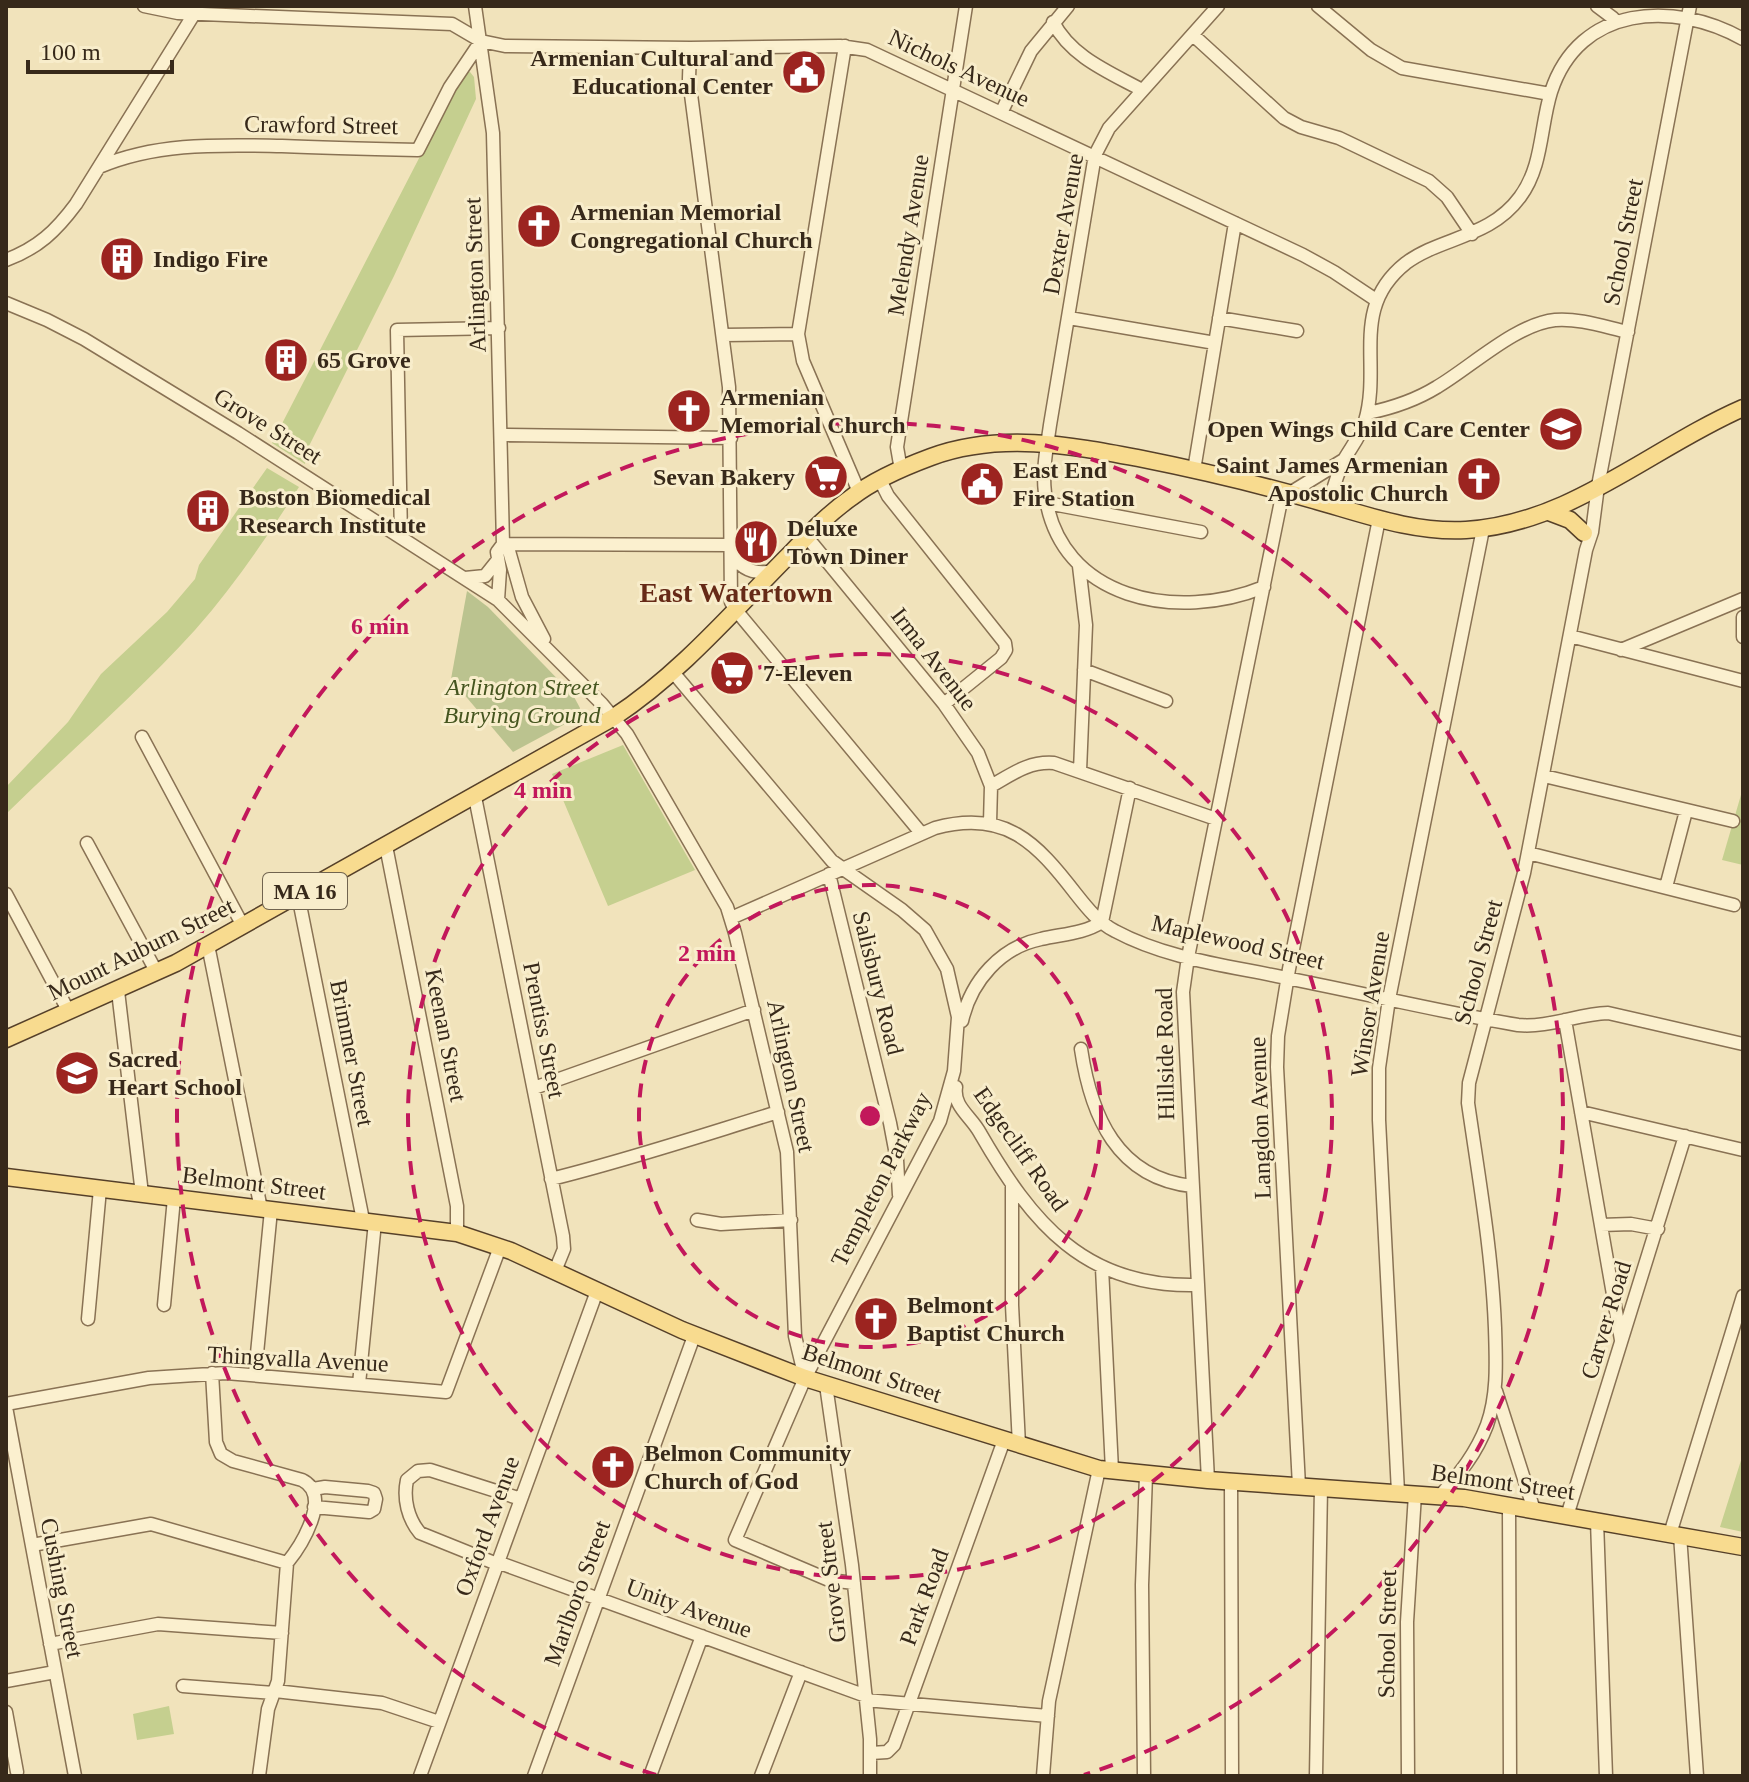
<svg xmlns="http://www.w3.org/2000/svg" width="1749" height="1782" viewBox="0 0 1749 1782" font-family="Georgia,serif">
<style>
.green{fill:#c5cf8f}
.cemetery{fill:#bbc38f}
.lines{fill:none;stroke-linecap:round;stroke-linejoin:round}
.minor-casing{stroke:#897254;stroke-width:15}
.major-casing{stroke:#564029;stroke-width:19}
.minor{stroke:#fbf0cf;stroke-width:12}
.major{stroke:#f8db8f;stroke-width:16}
.ring{fill:none;stroke:#c2185b;stroke-width:4;stroke-dasharray:14 10}
.labels{text-anchor:middle;stroke-width:6;stroke-linejoin:round;paint-order:stroke}
.shield{fill:#f8edcb;stroke:#71644f;stroke-width:2}
.shield-label{font-size:22px;font-weight:bold;fill:#37291a}
.poi-label{font-size:24px;font-weight:bold;fill:#37291a;stroke:#f8edcb;text-anchor:start}
.street-label{font-size:24px;fill:#37291a;stroke:#f8edcb}
.park-label{font-size:24px;font-style:italic;fill:#45551f;stroke:#f8edcb}
.quarter-label{font-size:28px;font-weight:bold;fill:#662a17;stroke:#f8edcb}
.centre{fill:#c2185b;stroke:#f8edcb;stroke-width:4}
.ring-label{font-size:24px;text-anchor:middle;font-weight:bold;fill:#c2185b;stroke:#f8edcb;stroke-width:6;stroke-linejoin:round;paint-order:stroke}
</style>
<rect width="100%" height="100%" fill="#f1e3bb"/>
<path class="green" d="M 470,72 L 474,77 L 476,99 L 394,276 L 307,450 L 305,464 L 272,443 L 463,73 Z
M 267,468 L 299,487 C 267,537 234,586 195,630 C 136,695 69,752 6,814 L 6,787 L 68,722 L 101,674 L 167,612 L 195,579 L 199,565 Z
M 623,745 L 695,870 L 608,906 L 552,774 Z
M 1743,788 L 1743,865 L 1722,860 Z
M 1743,1454 L 1743,1532 L 1720,1527 Z
M 169,1706 L 174,1734 L 137,1740 L 133,1714 Z"/>
<path class="cemetery" d="M 467,591 L 488,607 L 573,695 L 580,708 L 578,717 L 513,752 L 451,679 Z"/>
<g class="lines">
<g class="minor-casing">
<path id="minor" d="M 144,6 L 178,13 L 452,24 L 481,41 L 505,46 L 690,48 L 840,46 L 867,50 L 1303,255 L 1334,272 L 1376,300
M 475,6 L 493,133 L 503,544 L 497,552 L 500,570 L 498,600
M 1218,6 L 1109,128 L 1095,155 L 1050,425 C 1047,447 1042,470 1045,493 C 1059,601 1178,622 1264,587
M 1318,6 L 1371,50 L 1402,68 L 1550,94
M 1597,6 L 1613,18
M 1053,22 C 1071,57 1109,72 1142,90
M 1193,35 L 1284,118 L 1301,127 L 1339,138 L 1429,181 L 1447,197 L 1472,234
M 845,46 L 798,334 L 803,361 L 859,492
M 690,48 L 689,79 L 729,387 L 731,602 L 735,609 L 921,833
M 1002,111 L 1031,51 L 1068,6
M 99,167 C 158,142 220,145 282,146 C 328,148 373,149 418,150 L 450,87 L 481,41
M 6,260 C 38,248 56,231 76,204 L 194,14
M 6,303 L 47,320 L 84,339 L 238,433 L 498,600 L 602,704 L 627,734 L 727,907 L 735,933 L 787,1152 L 795,1336 L 805,1378
M 1069,318 L 1215,343
M 1219,318 L 1297,331
M 723,335 L 798,334
M 1368,413 C 1392,408 1416,400 1437,387 C 1471,367 1516,324 1555,320 C 1579,318 1605,327 1628,332
M 501,435 L 731,438
M 901,470 L 897,447 L 966,6
M 1194,470 L 1235,223
M 880,480 L 888,496 L 1005,643 L 1006,650 L 1001,658 L 944,704
M 1290,493 L 1345,459
M 1047,503 L 1201,532
M 1329,504 C 1333,489 1337,473 1345,458 C 1352,446 1361,435 1365,421 C 1382,364 1349,308 1406,263 C 1441,237 1490,238 1520,197 C 1543,166 1540,127 1551,92 C 1579,5 1674,0 1743,39
M 401,537 L 397,330 L 499,328
M 807,537 L 944,704 L 978,753 L 991,786 L 990,823
M 503,544 L 731,545
M 503,544 L 509,551 L 522,597 L 544,639
M 731,552 C 740,569 754,575 773,571
M 1079,566 L 1086,625 L 1080,771
M 465,578 L 485,576 L 497,561
M 1743,617 L 1743,637
M 1570,636 L 1743,681
M 1621,650 L 1743,599
M 1084,670 L 1166,701
M 672,671 L 832,861 L 902,910 L 925,930 L 947,969 L 958,1017 L 954,1071 L 940,1121 L 805,1378 L 735,1540 L 829,1580 L 854,1583
M 142,737 L 243,926
M 1544,776 L 1733,821
M 991,786 C 1012,774 1029,761 1054,763 L 1216,819
M 475,797 L 563,1236 L 564,1249 L 555,1271
M 87,843 L 157,973
M 386,846 L 457,1206 L 457,1233
M 1528,853 L 1734,905
M 829,874 L 890,1123 L 897,1160 L 899,1195
M 1666,887 L 1686,811
M 6,894 L 69,1012
M 298,895 L 363,1220
M 731,918 L 935,828 C 1005,809 1036,842 1076,894 C 1087,908 1099,923 1115,931 C 1169,960 1232,966 1291,979 C 1367,994 1442,1012 1518,1025 C 1549,1028 1577,1014 1608,1013 L 1743,1044
M 208,945 L 261,1209
M 118,991 L 142,1194
M 1565,1020 L 1621,1340
M 962,1021 C 971,981 1001,947 1041,939 C 1062,934 1083,934 1102,922 L 1130,788
M 1081,1049 C 1091,1116 1117,1178 1192,1186
M 956,1087 C 953,1107 971,1116 980,1133 C 1032,1223 1085,1288 1197,1285
M 534,1088 L 754,1010
M 1581,1112 L 1743,1150
M 551,1179 C 628,1160 703,1135 778,1112
M 1012,1184 L 1012,1305 L 1019,1445
M 697,1220 L 721,1224 L 791,1220
M 1601,1225 L 1631,1224 L 1658,1229
M 1102,1268 L 1112,1470
M 164,1305 L 174,1198
M 88,1319 L 100,1189
M 212,1373 L 216,1442 L 221,1454 L 233,1461 L 302,1480 C 333,1495 301,1546 287,1563
M 255,1374 L 271,1210
M 359,1384 L 375,1222
M 826,1385 L 852,1565 L 870,1739 L 870,1776
M 1496,1391 L 1534,1510
M 6,1404 L 149,1378 L 226,1373 L 446,1392 L 500,1247
M 6,1407 L 75,1776
M 1208,1480 L 1183,992 L 1188,957 L 1283,491
M 1231,1482 L 1232,1776
M 1299,1486 L 1277,1067 L 1278,1036 L 1289,969 L 1379,519
M 313,1489 L 325,1487 L 368,1491 L 374,1493 L 376,1499 L 374,1509 L 369,1512 L 314,1507
M 1398,1492 L 1379,1120 L 1379,1068 L 1389,999 L 1483,529
M 1440,1496 C 1460,1473 1476,1454 1487,1425 C 1498,1394 1496,1361 1495,1328 C 1492,1252 1479,1179 1468,1103 L 1469,1083 L 1524,873 L 1586,550 L 1592,532 L 1598,486 L 1690,6
M 1509,1506 L 1510,1776
M 1567,1516 L 1685,1136
M 1597,1521 L 1606,1776
M 1670,1534 L 1743,1296
M 1680,1535 L 1697,1776
M 32,1545 L 151,1524 L 287,1563
M 497,1562 L 866,1696
M 497,1564 L 420,1533 C 408,1519 403,1499 407,1480 L 418,1471 L 430,1470 L 521,1499
M 50,1644 L 158,1624 L 282,1633
M 6,1681 L 55,1672
M 183,1686 L 274,1693
M 275,1691 L 382,1703 L 439,1722
M 866,1700 L 1048,1716
M 6,1712 L 17,1772
M 871,1753 L 887,1752 L 894,1745 L 1004,1440
M 259,1776 L 268,1709 L 278,1681 L 287,1563
M 420,1776 L 597,1291
M 534,1776 L 694,1336
M 650,1776 L 702,1636
M 761,1776 L 801,1672
M 1043,1776 L 1049,1701 L 1099,1469
M 1144,1776 L 1142,1585 L 1146,1475
M 1316,1776 L 1321,1487
M 1408,1776 L 1407,1622 L 1415,1494"/>
</g>
<g class="major-casing">
<path id="major" d="M 1549,512 L 1570,520 L 1584,533
M 6,1039 L 176,963 L 614,717 C 681,673 735,609 791,553 C 810,533 829,513 852,497 C 875,479 904,467 931,457 C 999,432 1069,445 1138,458 C 1198,470 1258,484 1317,501 C 1366,515 1415,533 1466,530 C 1570,524 1651,448 1743,408
M 6,1177 L 457,1233 L 511,1251 L 682,1330 L 805,1378 L 1099,1469 L 1208,1480 L 1464,1498 L 1743,1547"/>
</g>
<use href="#minor" class="minor"/>
<use href="#major" class="major"/>
</g>
<g class="ring">
<circle cx="870" cy="1116" r="231"/>
<circle cx="870" cy="1116" r="462"/>
<path d="M656 1775A693 693 0 1 1 1084 1775"/>
</g>
<defs>
<g id="civic-disc" transform="scale(2.3)"><circle r="9.5" fill="#9c2420" stroke="#f8edcb"/><path d="M-.6-6.5H3V-4.5H.6V-3L4-1V1h2V6H-6V1h2V-1L-.6-3ZM-1.2 2.5V6h2.4V2.5Z" fill="#fff"/></g>
<g id="church-disc" transform="scale(2.3)"><circle r="9.5" fill="#9c2420" stroke="#f8edcb"/><path d="M-1.2-6h2.4v3.5h3.3v2.4h-3.3V6h-2.4V-.1h-3.3v-2.4h3.3Z" fill="#fff"/></g>
<g id="building-disc" transform="scale(2.3)"><circle r="9.5" fill="#9c2420" stroke="#f8edcb"/><path d="M-4-6H4V6H1V3H-1V6H-4ZM-2.5-4.3h1.7v1.8h-1.7ZM.8-4.3h1.7v1.8H.8ZM-2.5-1h1.7V.8h-1.7ZM.8-1h1.7V.8H.8Z" fill="#fff"/></g>
<g id="school-disc" transform="scale(2.3)"><circle r="9.5" fill="#9c2420" stroke="#f8edcb"/><path d="M0-5L7-2L0 1L-7-2ZM-4 1L0 2.5L4 1V4Q0 6-4 4Z" fill="#fff"/></g>
<g id="supermarket-disc" transform="scale(2.3)"><circle r="9.5" fill="#9c2420" stroke="#f8edcb"/><path d="M-6-5.5h2.5l.6 2H6L4.5 2H-2.5L-4.4-4H-6ZM-1.5 3.2a1.3 1.3 0 1 0 .1 0ZM3 3.2a1.3 1.3 0 1 0 .1 0Z" fill="#fff"/></g>
<g id="restaurant-disc" transform="scale(2.3)"><circle r="9.5" fill="#9c2420" stroke="#f8edcb"/><path d="M-5-6h1v4h1v-4h1v4h1v-4h1v5L-1.5 .5V6h-2V.5L-5-1ZM5-6V6H3V1.5H1.5Q1.5-4 5-6Z" fill="#fff"/></g>
</defs>
<g fill-rule="evenodd">
<use href="#civic-disc" x="804" y="72"/>
<use href="#church-disc" x="539" y="226"/>
<use href="#building-disc" x="122" y="259"/>
<use href="#building-disc" x="286" y="360"/>
<use href="#church-disc" x="689" y="411"/>
<use href="#school-disc" x="1561" y="429"/>
<use href="#supermarket-disc" x="826" y="477"/>
<use href="#church-disc" x="1479" y="479"/>
<use href="#civic-disc" x="982" y="484"/>
<use href="#building-disc" x="208" y="511"/>
<use href="#restaurant-disc" x="756" y="542"/>
<use href="#supermarket-disc" x="732" y="673"/>
<use href="#school-disc" x="77" y="1073"/>
<use href="#church-disc" x="876" y="1319"/>
<use href="#church-disc" x="613" y="1467"/>
</g>
<g class="labels">
<rect class="shield" x="263" y="873" width="84" height="36" rx="6"/>
<g class="shield-label">
<text x="305" y="899">MA 16</text>
</g>
<g class="poi-label">
<text x="773" y="66" text-anchor="end">Armenian Cultural and<tspan x="773" dy="28">Educational Center</tspan></text>
<text x="570" y="220">Armenian Memorial<tspan x="570" dy="28">Congregational Church</tspan></text>
<text x="153" y="267">Indigo Fire</text>
<text x="317" y="368">65 Grove</text>
<text x="720" y="405">Armenian<tspan x="720" dy="28">Memorial Church</tspan></text>
<text x="1530" y="437" text-anchor="end">Open Wings Child Care Center</text>
<text x="1448" y="473" text-anchor="end">Saint James Armenian<tspan x="1448" dy="28">Apostolic Church</tspan></text>
<text x="1013" y="478">East End<tspan x="1013" dy="28">Fire Station</tspan></text>
<text x="795" y="485" text-anchor="end">Sevan Bakery</text>
<text x="239" y="505">Boston Biomedical<tspan x="239" dy="28">Research Institute</tspan></text>
<text x="787" y="536">Deluxe<tspan x="787" dy="28">Town Diner</tspan></text>
<text x="763" y="681">7-Eleven</text>
<text x="108" y="1067">Sacred<tspan x="108" dy="28">Heart School</tspan></text>
<text x="907" y="1313">Belmont<tspan x="907" dy="28">Baptist Church</tspan></text>
<text x="644" y="1461">Belmon Community<tspan x="644" dy="28">Church of God</tspan></text>
</g>
<g class="street-label">
<text transform="translate(959 68) rotate(25)" y="8">Nichols Avenue</text>
<text transform="translate(321 125) rotate(1)" y="8">Crawford Street</text>
<text transform="translate(1063 224) rotate(-80)" y="8">Dexter Avenue</text>
<text transform="translate(908 235) rotate(-81)" y="8">Melendy Avenue</text>
<text transform="translate(1623 242) rotate(-79)" y="8">School Street</text>
<text transform="translate(475 275) rotate(-92)" y="8">Arlington Street</text>
<text transform="translate(268 426) rotate(32)" y="8">Grove Street</text>
<text transform="translate(934 659) rotate(52)" y="8">Irma Avenue</text>
<text transform="translate(1238 942) rotate(13)" y="8">Maplewood Street</text>
<text transform="translate(141 949) rotate(-26)" y="8">Mount Auburn Street</text>
<text transform="translate(1478 962) rotate(-75)" y="8">School Street</text>
<text transform="translate(878 983) rotate(76)" y="8">Salisbury Road</text>
<text transform="translate(1370 1004) rotate(-81)" y="8">Winsor Avenue</text>
<text transform="translate(544 1030) rotate(79)" y="8">Prentiss Street</text>
<text transform="translate(446 1035) rotate(79)" y="8">Keenan Street</text>
<text transform="translate(352 1053) rotate(79)" y="8">Brimmer Street</text>
<text transform="translate(1165 1054) rotate(-91)" y="8">Hillside Road</text>
<text transform="translate(791 1076) rotate(78)" y="8">Arlington Street</text>
<text transform="translate(1260 1118) rotate(-92)" y="8">Langdon Avenue</text>
<text transform="translate(1021 1149) rotate(55)" y="8">Edgecliff Road</text>
<text transform="translate(881 1179) rotate(-63)" y="8">Templeton Parkway</text>
<text transform="translate(254 1183) rotate(7)" y="8">Belmont Street</text>
<text transform="translate(1606 1320) rotate(-73)" y="8">Carver Road</text>
<text transform="translate(298 1359) rotate(3)" y="8">Thingvalla Avenue</text>
<text transform="translate(872 1373) rotate(18)" y="8">Belmont Street</text>
<text transform="translate(1503 1482) rotate(8)" y="8">Belmont Street</text>
<text transform="translate(487 1526) rotate(-70)" y="8">Oxford Avenue</text>
<text transform="translate(831 1582) rotate(-97)" y="8">Grove Street</text>
<text transform="translate(62 1588) rotate(79)" y="8">Cushing Street</text>
<text transform="translate(577 1593) rotate(-70)" y="8">Marlboro Street</text>
<text transform="translate(924 1597) rotate(-70)" y="8">Park Road</text>
<text transform="translate(689 1608) rotate(20)" y="8">Unity Avenue</text>
<text transform="translate(1387 1634) rotate(-89)" y="8">School Street</text>
</g>
<g class="park-label">
<text x="522" y="695">Arlington Street<tspan x="522" dy="28">Burying Ground</tspan></text>
</g>
<g class="quarter-label">
<text x="736" y="602">East Watertown</text>
</g>
</g>
<circle cx="870" cy="1116" r="12" class="centre"/>
<g class="ring-label">
<text x="380" y="634">6 min</text>
<text x="543" y="798">4 min</text>
<text x="707" y="961">2 min</text>
</g>
<rect width="1749" height="1782" fill="none" stroke="#37291a" stroke-width="16"/>
<path d="M28 60v12h144v-12" fill="none" stroke="#37291a" stroke-width="4"/>
<text x="40" y="60" font-size="24" fill="#37291a" stroke="#f8edcb" stroke-width="6" paint-order="stroke">100 m</text>
</svg>
